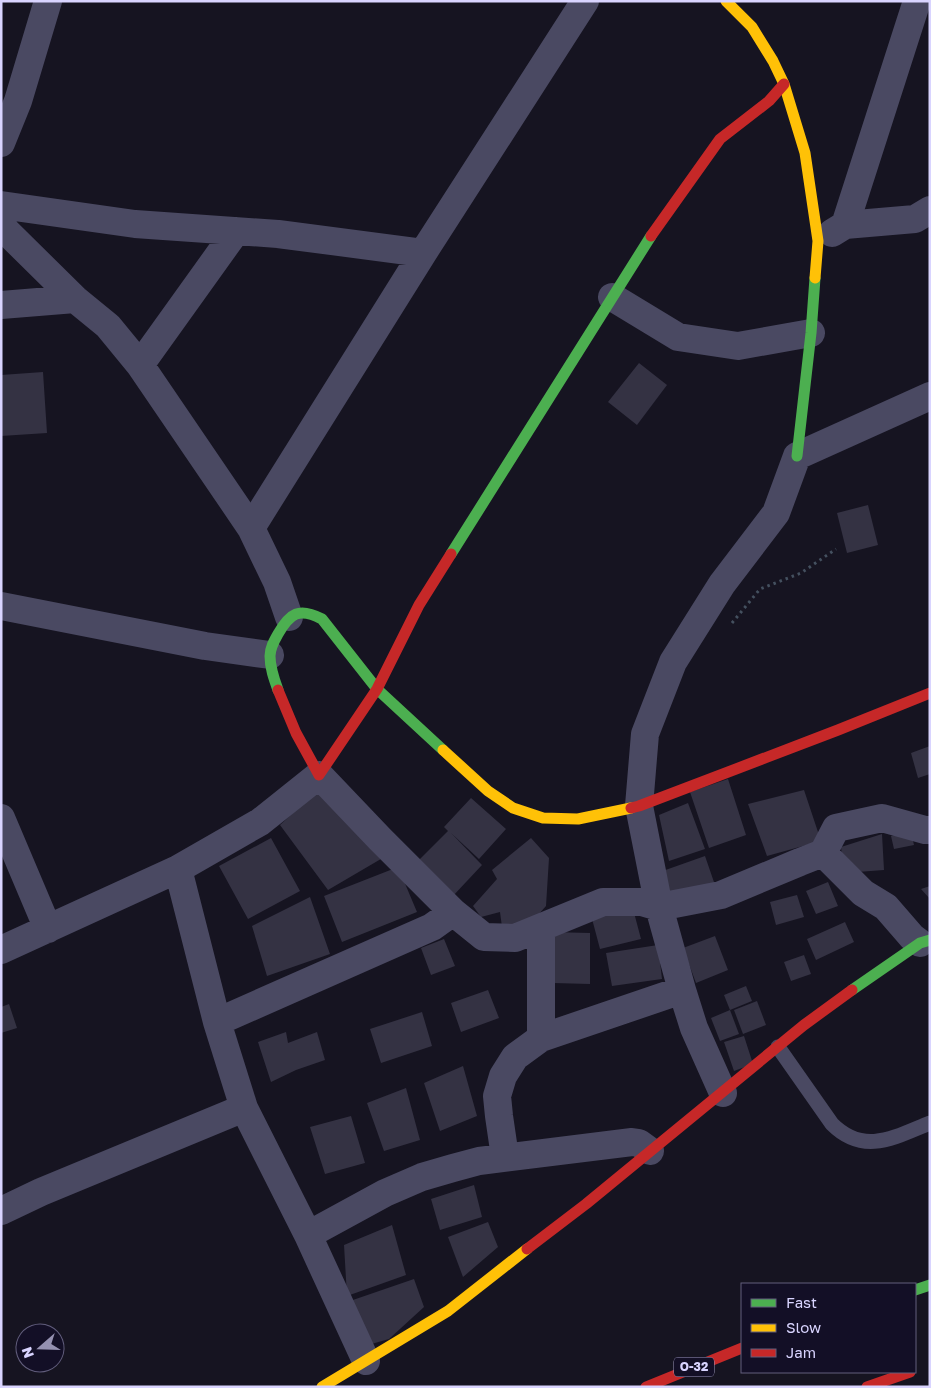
<svg xmlns="http://www.w3.org/2000/svg" width="931" height="1388" viewBox="0 0 931 1388" font-family="'Golos Text',sans-serif">
<style>
.building{fill:#343243}
.lines{fill:none;stroke-linecap:round;stroke-linejoin:round}
.path{stroke:#44505f;stroke-width:3;stroke-dasharray:2.5 4;stroke-linecap:butt}
.lane{stroke:#4a4962;stroke-width:15}
.street{stroke:#4a4962;stroke-width:28}
.fast{stroke:#4caf50;stroke-width:11}
.slow{stroke:#ffc107;stroke-width:11}
.jam{stroke:#c62828;stroke-width:11}
.labels{text-anchor:middle;stroke-width:4.5;stroke-linejoin:round;paint-order:stroke}
.shield{fill:#130f26;stroke:#9e99be;stroke-width:1}
.shield-label{font-size:12px;font-weight:bold;fill:#d9d4ff}
</style>
<rect width="100%" height="100%" fill="#161421"/>
<path class="building" d="M 639,363 L 667,385 L 637,425 L 608,402 Z
M 43,372 L 47,433 L 1,436 L 1,375 Z
M 868,505 L 878,545 L 847,553 L 837,513 Z
M 930,746 L 930,774 L 918,778 L 911,753 Z
M 728,779 L 746,835 L 709,848 L 690,792 Z
M 322,786 L 386,856 L 328,890 L 280,825 Z
M 804,790 L 821,841 L 767,856 L 748,804 Z
M 471,798 L 506,829 L 479,859 L 451,833 L 482,865 L 452,897 L 417,862 L 448,831 L 444,827 Z
M 688,803 L 705,849 L 669,861 L 659,815 Z
M 911,832 L 914,845 L 894,849 L 891,836 Z
M 882,834 L 884,870 L 844,873 L 841,847 Z
M 271,838 L 300,891 L 248,919 L 219,866 Z
M 531,838 L 549,858 L 546,906 L 530,924 L 502,927 L 500,912 L 481,917 L 473,906 L 497,879 L 492,870 Z
M 705,856 L 715,885 L 668,903 L 657,873 Z
M 398,867 L 417,912 L 342,942 L 324,896 Z
M 828,882 L 838,906 L 816,914 L 806,891 Z
M 930,886 L 930,899 L 921,889 Z
M 797,895 L 804,917 L 776,925 L 770,902 Z
M 310,897 L 330,954 L 267,976 L 252,926 Z
M 632,905 L 641,939 L 600,949 L 591,915 Z
M 845,922 L 854,942 L 816,960 L 807,939 Z
M 550,932 L 590,933 L 590,984 L 553,983 Z
M 715,936 L 728,970 L 696,983 L 683,948 Z
M 444,939 L 455,966 L 431,975 L 421,948 Z
M 658,945 L 662,979 L 612,986 L 606,953 Z
M 804,955 L 811,974 L 791,981 L 784,962 Z
M 746,986 L 752,1001 L 730,1010 L 739,1034 L 720,1041 L 711,1018 L 730,1010 L 724,995 Z
M 488,990 L 499,1018 L 461,1032 L 451,1003 Z
M 757,1001 L 766,1025 L 743,1034 L 734,1010 Z
M 9,1004 L 17,1028 L 1,1033 L 1,1007 Z
M 422,1012 L 432,1046 L 381,1063 L 370,1029 Z
M 286,1032 L 288,1043 L 317,1032 L 325,1060 L 296,1070 L 271,1082 L 258,1042 Z
M 744,1036 L 753,1064 L 734,1071 L 724,1042 Z
M 463,1066 L 477,1116 L 440,1131 L 424,1083 Z
M 406,1088 L 420,1140 L 384,1151 L 367,1103 Z
M 351,1116 L 365,1163 L 325,1174 L 310,1127 Z
M 474,1185 L 482,1217 L 440,1230 L 431,1199 Z
M 488,1222 L 498,1247 L 463,1277 L 448,1237 Z
M 392,1225 L 406,1275 L 347,1296 L 344,1245 Z
M 414,1279 L 424,1307 L 389,1339 L 368,1345 L 350,1301 Z"/>
<g class="lines">
<path class="path" d="M 732,623 L 760,589 L 801,573 L 836,549"/>
<path class="lane" d="M 778,1047 L 832,1124 C 864,1156 895,1137 930,1123"/>
<path class="street" d="M 1,143 L 18,101 L 48,1
M 1,205 L 135,224 L 278,234 L 423,253
M 845,225 L 917,1
M 1,226 L 75,299 L 108,326 L 140,365 L 251,528 L 277,582 L 289,617
M 832,233 L 845,225 L 915,219 L 930,210
M 612,297 L 678,337 L 738,346 L 811,333
M 1,305 L 75,299
M 140,365 L 236,231
M 251,528 L 423,253 L 585,1
M 1,606 L 205,646 L 270,655
M 1,818 L 48,929
M 823,853 L 863,893 L 886,907 L 912,937 L 920,943
M 453,912 L 484,937 L 515,938 L 603,902 L 642,902 L 659,907 L 721,895 L 800,862 L 823,853 L 836,828 L 882,818 L 925,830 L 930,830
M 541,928 L 541,1038
M 1,950 L 178,869
M 217,1022 L 432,927 L 453,912 L 380,839 L 319,775 L 260,822 L 178,869 L 217,1022 L 244,1108 L 308,1235 L 366,1361
M 723,1093 L 694,1028 L 682,990 L 659,907 L 639,806 L 645,734 L 673,662 L 722,584 L 776,513 L 797,456 L 930,396
M 505,1157 L 499,1116 L 497,1096 L 503,1076 L 515,1057 L 541,1038 L 682,990
M 1,1211 L 41,1192 L 244,1108
M 308,1235 L 385,1193 L 422,1177 L 453,1168 L 479,1161 L 632,1142 L 639,1143 L 650,1151"/>
<path class="fast" d="M 797,456 L 811,333 L 815,278
M 451,554 L 651,236
M 278,690 C 274,679 270,668 270,656 C 270,648 274,641 278,634 C 290,613 299,607 322,619 L 377,689 L 443,750
M 852,990 L 920,943 L 930,940
M 915,1290 L 930,1285"/>
<path class="slow" d="M 726,1 L 752,27 L 773,61 L 784,84 L 805,153 L 818,241 L 815,278
M 443,750 L 488,791 L 513,808 L 543,818 L 578,819 L 631,808
M 322,1387 L 448,1311 L 527,1249"/>
<path class="jam" d="M 651,236 L 720,139 L 769,101 L 784,84
M 278,690 L 296,733 L 319,775 L 377,689 L 419,605 L 451,554
M 631,808 L 639,806 L 838,730 L 930,693
M 527,1249 L 586,1204 L 804,1025 L 852,990
M 646,1387 L 742,1348
M 867,1387 L 910,1372"/>
</g>
<g class="labels">
<rect class="shield" x="674" y="1357.5" width="40" height="19" rx="4"/>
<g class="shield-label">
<text x="694" y="1371">O-32</text>
</g>
</g>
<rect width="931" height="1388" fill="none" stroke="#d9d4ff" stroke-width="5"/>
<rect x="741" y="1283" width="175" height="90" fill="#130f26" stroke="#625e7d"/>
<rect x="751" y="1299" width="25" height="8" fill="#4caf50" stroke="#625e7d"/>
<text x="786" y="1308" font-size="15" fill="#d9d4ff">Fast</text>
<rect x="751" y="1324" width="25" height="8" fill="#ffc107" stroke="#625e7d"/>
<text x="786" y="1333" font-size="15" fill="#d9d4ff">Slow</text>
<rect x="751" y="1349" width="25" height="8" fill="#c62828" stroke="#625e7d"/>
<text x="786" y="1358" font-size="15" fill="#d9d4ff">Jam</text>
<g transform="translate(40 1348) rotate(250)"><circle r="24" fill="#130f26" stroke="#625e7d"/>
<path d="M0-4L9 19L0 12L-9 19Z" fill="#9591b1"/>
<text y="-8" font-size="14" font-weight="bold" text-anchor="middle" fill="#d9d4ff">N</text>
</g>
</svg>
